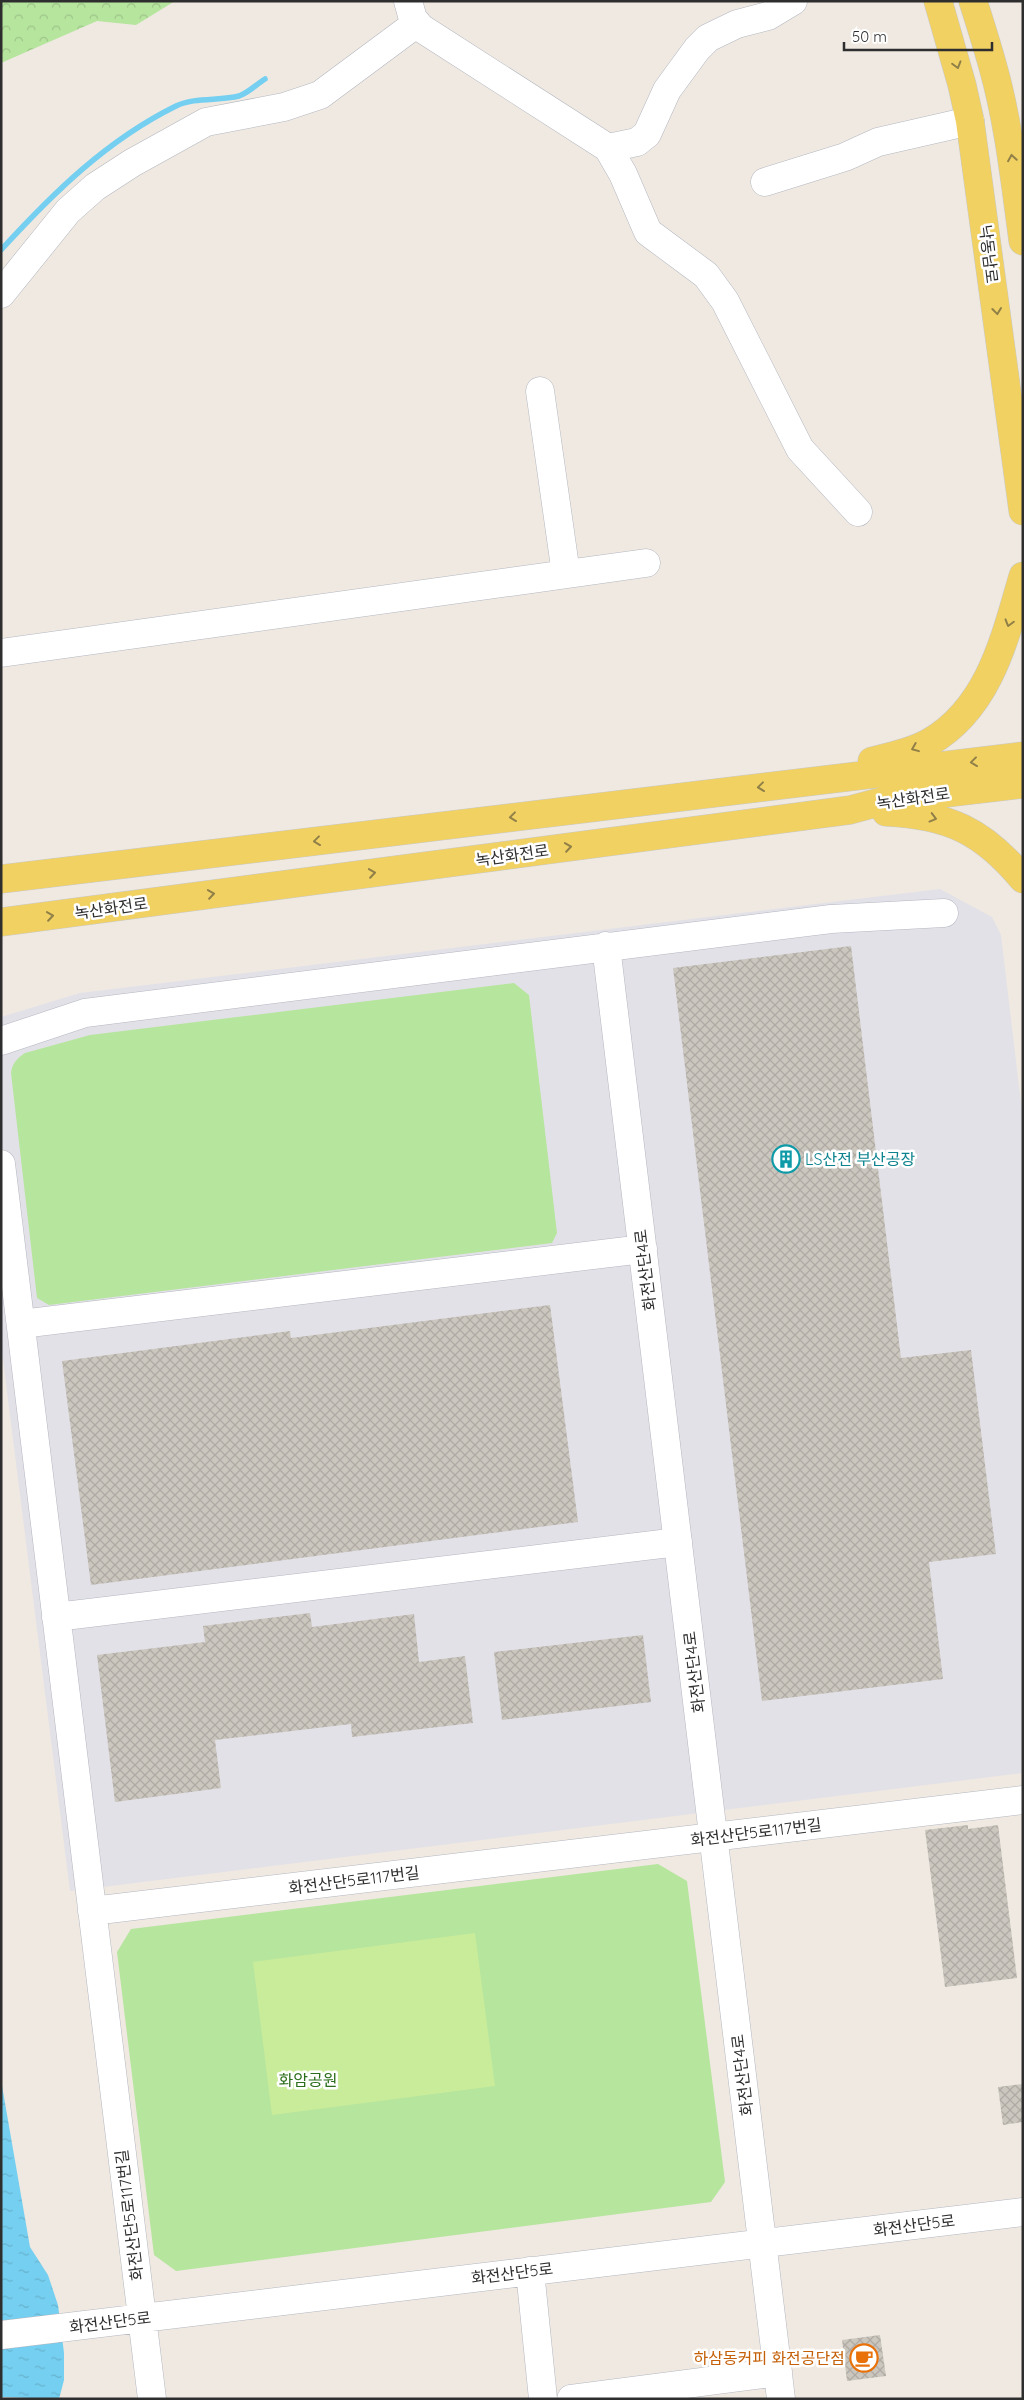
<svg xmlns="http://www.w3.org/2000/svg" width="1024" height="2400" viewBox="0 0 1024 2400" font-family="Quicksand,'Noto Sans KR',sans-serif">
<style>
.industrial{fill:#e3e1e8}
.grass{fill:#b6e59e}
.forest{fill:url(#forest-crowns)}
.pitch{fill:#c9ec9a}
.water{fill:url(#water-ripples)}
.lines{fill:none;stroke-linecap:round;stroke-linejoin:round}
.stream{stroke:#75cff0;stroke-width:5.5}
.building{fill:url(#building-cross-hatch)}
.minor-casing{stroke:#b4b7c1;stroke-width:29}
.major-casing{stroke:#c9c9c9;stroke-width:29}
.minor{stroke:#fff;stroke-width:28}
.major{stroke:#f2d163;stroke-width:28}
.oneway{stroke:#908048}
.labels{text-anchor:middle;stroke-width:5;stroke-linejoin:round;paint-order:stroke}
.street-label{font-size:16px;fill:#2e2e2e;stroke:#fff}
.culture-label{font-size:16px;fill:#0d838f;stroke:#fff;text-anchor:start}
.park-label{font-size:16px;fill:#2c6e1b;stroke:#fff}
.food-label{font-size:16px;fill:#c56008;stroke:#fff;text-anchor:end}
</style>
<defs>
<pattern id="forest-crowns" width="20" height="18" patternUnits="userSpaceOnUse" patternTransform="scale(1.25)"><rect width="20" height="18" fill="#b6e59e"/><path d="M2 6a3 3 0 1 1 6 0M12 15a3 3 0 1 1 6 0" fill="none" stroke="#9dc588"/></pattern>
<pattern id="water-ripples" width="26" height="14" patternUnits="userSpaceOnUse" patternTransform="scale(1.25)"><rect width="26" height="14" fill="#75cff0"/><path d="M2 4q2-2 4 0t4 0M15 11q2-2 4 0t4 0" fill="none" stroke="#66b2ce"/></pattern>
<pattern id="building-cross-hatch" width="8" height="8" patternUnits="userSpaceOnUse" patternTransform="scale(1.25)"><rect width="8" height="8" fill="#cbc7bf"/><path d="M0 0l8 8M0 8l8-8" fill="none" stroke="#afaba4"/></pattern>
</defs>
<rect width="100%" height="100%" fill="#efe9e1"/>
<path class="industrial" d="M 940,889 L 992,917 L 1001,935 L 1023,1120 L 1023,1773 L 70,1891 L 1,1344 L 1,1017 L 80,993 Z"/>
<path class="grass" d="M 514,983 L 529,995 L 557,1233 L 552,1243 L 49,1305 L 37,1298 L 11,1073 C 12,1064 17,1058 25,1053 L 90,1035 Z
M 658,1864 L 687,1881 L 725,2182 L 711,2202 L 176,2271 L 154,2255 L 117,1952 L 131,1929 Z"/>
<path class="forest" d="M 1,1 L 175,1 L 136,25 L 97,21 L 1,63 Z"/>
<path class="pitch" d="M 475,1933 L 495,2086 L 272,2115 L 253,1962 Z"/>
<path class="water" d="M 1,2080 L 30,2247 L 48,2275 L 58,2305 L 64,2353 L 64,2380 L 59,2399 L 1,2397 Z"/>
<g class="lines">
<path class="stream" d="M 1,250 C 53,193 107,140 176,106 C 194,97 220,101 239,96 C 248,93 257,84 265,79"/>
</g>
<path class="building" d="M 851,946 L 901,1358 L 971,1350 L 996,1554 L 929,1562 L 943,1679 L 762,1701 L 673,968 Z
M 550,1305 L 578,1522 L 91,1585 L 62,1361 L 290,1331 L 291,1338 Z
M 310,1613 L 312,1627 L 414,1614 L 419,1662 L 465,1656 L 473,1723 L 352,1737 L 351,1724 L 215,1740 L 221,1788 L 115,1802 L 97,1655 L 205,1642 L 203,1626 Z
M 643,1635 L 651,1702 L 502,1720 L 494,1652 Z
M 968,1825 L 968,1829 L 998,1825 L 1017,1978 L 945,1987 L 925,1830 Z
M 1023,2084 L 1023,2122 L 1003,2125 L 998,2087 Z
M 880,2335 L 886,2376 L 847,2381 L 842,2340 Z"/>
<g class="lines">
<g class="minor-casing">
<path id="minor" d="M 408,1 L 413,19 L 421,28 L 608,148 L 623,174 L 648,232 L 706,275 L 725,301 L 800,449 L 858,512
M 608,148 L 637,142 L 647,134 L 667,90 L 697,49 L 708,38 L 737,24 L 768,16 L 793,1
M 765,182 L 845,157 L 878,142 L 970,121
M 1,294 L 68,211 L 95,187 L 132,163 L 206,122 L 284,107 L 320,95 L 417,23
M 540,391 L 566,574
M 1,653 L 646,563
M 606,946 L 781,2399
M 1,1041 L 85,1013 L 831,919 L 944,913
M 1,1164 L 152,2399
M 21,1324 L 643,1249
M 56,1617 L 678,1542
M 92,1911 L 1023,1800
M 530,2271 L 543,2399
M 1,2335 L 1023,2212
M 571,2399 L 778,2372"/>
</g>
<g class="major-casing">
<path id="major" d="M 938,1 L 962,85 L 970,121 L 1023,511
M 973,1 C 980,23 987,45 993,67 C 1009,124 1015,183 1023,241
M 872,761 C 892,756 912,752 930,742 C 990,707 1005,637 1023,576
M 886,812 C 949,815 983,831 1023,879
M 1,879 L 1023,756
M 1,922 L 850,810 L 887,800 L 1023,784"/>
</g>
<use href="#minor" class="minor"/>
<use href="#major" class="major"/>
</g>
<defs><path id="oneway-chevron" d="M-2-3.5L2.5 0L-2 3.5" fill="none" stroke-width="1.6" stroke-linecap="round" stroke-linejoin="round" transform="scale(1.25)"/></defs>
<g class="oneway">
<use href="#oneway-chevron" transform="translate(957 65) rotate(74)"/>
<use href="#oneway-chevron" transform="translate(1012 158) rotate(-99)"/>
<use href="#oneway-chevron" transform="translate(997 311) rotate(83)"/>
<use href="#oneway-chevron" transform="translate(1009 623) rotate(106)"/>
<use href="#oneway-chevron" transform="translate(915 748) rotate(158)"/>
<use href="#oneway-chevron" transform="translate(974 762) rotate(173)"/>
<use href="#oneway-chevron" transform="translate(761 787) rotate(173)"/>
<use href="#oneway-chevron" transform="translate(513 817) rotate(173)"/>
<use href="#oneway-chevron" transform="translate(933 818) rotate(15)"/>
<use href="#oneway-chevron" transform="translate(317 841) rotate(173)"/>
<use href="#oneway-chevron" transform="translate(568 847) rotate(-8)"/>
<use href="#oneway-chevron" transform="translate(372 873) rotate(-8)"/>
<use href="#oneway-chevron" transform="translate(211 894) rotate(-8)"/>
<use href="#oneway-chevron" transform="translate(50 916) rotate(-8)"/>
</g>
<defs>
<g id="building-ring" transform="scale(1.4375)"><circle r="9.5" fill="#fff" stroke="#0f9aa8" stroke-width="1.5"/><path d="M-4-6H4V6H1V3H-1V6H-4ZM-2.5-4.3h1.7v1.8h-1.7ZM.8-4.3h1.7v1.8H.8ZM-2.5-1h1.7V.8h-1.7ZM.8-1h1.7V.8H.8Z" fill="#0f9aa8"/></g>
<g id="cafe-ring" transform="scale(1.4375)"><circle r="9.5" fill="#fff" stroke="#e8710a" stroke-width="1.5"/><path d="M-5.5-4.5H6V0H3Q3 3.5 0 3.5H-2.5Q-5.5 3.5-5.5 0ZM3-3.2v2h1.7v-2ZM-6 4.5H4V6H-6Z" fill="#e8710a"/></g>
</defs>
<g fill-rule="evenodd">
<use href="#building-ring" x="786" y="1159"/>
<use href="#cafe-ring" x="864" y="2358"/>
</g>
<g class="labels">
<g class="street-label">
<text transform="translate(989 254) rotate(83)" y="6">낙동남로</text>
<text transform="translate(913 798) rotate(-8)" y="6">녹산화전로</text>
<text transform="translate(512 855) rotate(-8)" y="6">녹산화전로</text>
<text transform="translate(111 908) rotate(-8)" y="6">녹산화전로</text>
<text transform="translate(645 1270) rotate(-97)" y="6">화전산단4로</text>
<text transform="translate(694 1672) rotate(-97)" y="6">화전산단4로</text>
<text transform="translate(756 1832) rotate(-7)" y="6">화전산단5로117번길</text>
<text transform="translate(354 1880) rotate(-7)" y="6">화전산단5로117번길</text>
<text transform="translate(742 2075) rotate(-97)" y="6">화전산단4로</text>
<text transform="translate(129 2215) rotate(-97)" y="6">화전산단5로117번길</text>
<text transform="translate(914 2225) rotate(-7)" y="6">화전산단5로</text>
<text transform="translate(512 2273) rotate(-7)" y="6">화전산단5로</text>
<text transform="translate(110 2322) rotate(-7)" y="6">화전산단5로</text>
</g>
<g class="culture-label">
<text x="805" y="1165">LS산전 부산공장</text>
</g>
<g class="park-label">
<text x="308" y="2086">화암공원</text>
</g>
<g class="food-label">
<text x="845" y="2364">하삼동커피 화전공단점</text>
</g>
</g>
<rect width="1024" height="2400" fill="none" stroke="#2e2e2e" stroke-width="5"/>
<path d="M844 42v8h148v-8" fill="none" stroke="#2e2e2e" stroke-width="2.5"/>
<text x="852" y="42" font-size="15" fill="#2e2e2e" stroke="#ffffff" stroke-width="4" paint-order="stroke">50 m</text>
</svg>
